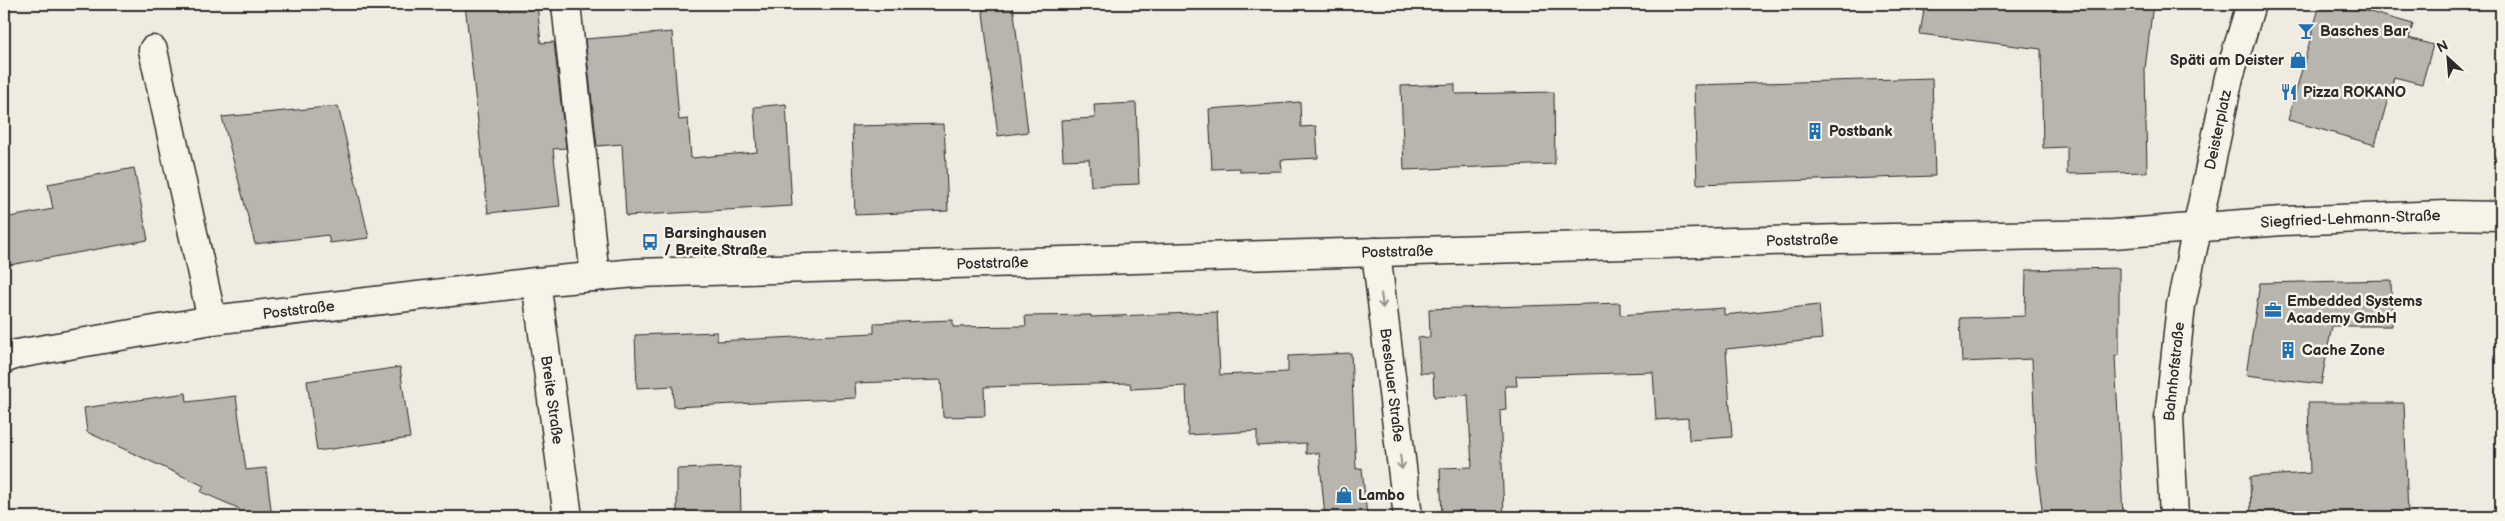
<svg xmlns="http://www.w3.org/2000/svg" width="2505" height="521" viewBox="0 0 2505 521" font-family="'Balsamiq Sans',sans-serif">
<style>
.building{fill:#b8b5ae;stroke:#2b2b2b}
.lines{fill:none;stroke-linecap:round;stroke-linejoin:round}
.minor-casing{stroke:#2b2b2b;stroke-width:31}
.major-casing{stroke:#2b2b2b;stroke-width:31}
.minor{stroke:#f7f3e8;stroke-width:28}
.major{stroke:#f7f3e8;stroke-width:28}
.oneway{stroke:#918f8a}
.labels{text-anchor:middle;stroke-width:5;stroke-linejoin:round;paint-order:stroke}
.poi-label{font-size:15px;font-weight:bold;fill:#2b2b2b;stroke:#f7f3e8;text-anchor:start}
.street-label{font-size:15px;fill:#2b2b2b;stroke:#f7f3e8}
</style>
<rect width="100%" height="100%" fill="#efebe0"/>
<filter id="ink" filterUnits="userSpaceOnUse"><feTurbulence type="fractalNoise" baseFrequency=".02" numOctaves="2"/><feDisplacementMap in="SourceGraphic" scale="10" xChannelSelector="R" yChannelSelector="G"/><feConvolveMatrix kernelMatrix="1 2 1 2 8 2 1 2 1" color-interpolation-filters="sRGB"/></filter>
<g filter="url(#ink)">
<path class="building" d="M 465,4 L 537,4 L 541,43 L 554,42 L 566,148 L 553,149 L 560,206 L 488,213 Z
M 982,4 L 1013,4 L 1028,132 L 998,136 Z
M 1925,4 L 2153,4 L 2145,69 L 2147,172 L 2067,174 L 2067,147 L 2043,148 L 2041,49 L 1920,34 Z
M 2320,4 L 2341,4 L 2413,24 L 2409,38 L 2433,45 L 2422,84 L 2394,77 L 2375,145 L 2288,120 Z
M 672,32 L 679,120 L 688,119 L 691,158 L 757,152 L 754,107 L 786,104 L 792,206 L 626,216 L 622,144 L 597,146 L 585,39 Z
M 1932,78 L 1935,176 L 1697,184 L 1694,85 Z
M 1455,84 L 1455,94 L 1554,92 L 1555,164 L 1404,170 L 1401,86 Z
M 1300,102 L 1301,127 L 1316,126 L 1318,158 L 1281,160 L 1282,171 L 1240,172 L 1240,168 L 1212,169 L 1209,109 Z
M 1136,103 L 1139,184 L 1091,186 L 1089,159 L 1063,160 L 1061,120 L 1095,118 L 1094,105 Z
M 338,106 L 369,238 L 330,243 L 328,235 L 255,244 L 222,117 Z
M 944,124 L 948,211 L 855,215 L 852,126 Z
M 134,168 L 148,240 L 4,266 L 4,218 L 53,209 L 48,184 Z
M 2119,268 L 2119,355 L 2115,356 L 2123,517 L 2043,517 L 2036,461 L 2032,359 L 1962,362 L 1960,318 L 2025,316 L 2026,270 Z
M 2391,280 L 2392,326 L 2332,326 L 2321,384 L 2246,375 L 2260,283 Z
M 1620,303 L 1620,315 L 1724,308 L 1724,315 L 1819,305 L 1822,339 L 1726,349 L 1732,437 L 1689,440 L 1688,418 L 1656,420 L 1653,372 L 1516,376 L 1517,386 L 1505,386 L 1506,409 L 1500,410 L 1504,517 L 1442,517 L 1440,468 L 1472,467 L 1468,395 L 1434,397 L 1433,373 L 1420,373 L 1418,338 L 1430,337 L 1429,309 Z
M 1217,312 L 1220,375 L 1288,372 L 1288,356 L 1351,353 L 1356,469 L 1362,468 L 1367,517 L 1325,517 L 1319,453 L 1306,454 L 1306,443 L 1257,446 L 1257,431 L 1188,435 L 1186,386 L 1131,389 L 1130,383 L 984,387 L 985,416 L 943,417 L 941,380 L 855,383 L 856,398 L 674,407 L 673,386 L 637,388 L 635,335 L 717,332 L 717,341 L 874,333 L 874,323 L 953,320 L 953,327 L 1026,326 L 1025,316 L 1091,315 L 1091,317 Z
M 400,367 L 410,438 L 317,451 L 307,381 Z
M 186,393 L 187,402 L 236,396 L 246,470 L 266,468 L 272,517 L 243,517 L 238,508 L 201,492 L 204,486 L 87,432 L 84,408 Z
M 2308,403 L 2404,403 L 2408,517 L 2251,517 L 2250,477 L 2310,473 Z
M 740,467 L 741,517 L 677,517 L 677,469 Z"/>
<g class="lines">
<g class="minor-casing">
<g id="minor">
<path d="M 566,4 L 595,277"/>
<path d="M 153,50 L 212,320"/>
<path id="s1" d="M 1376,252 L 1408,517"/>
<path id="s2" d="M 536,282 L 568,517"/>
<path id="s3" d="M 2174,517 L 2169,418 L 2181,305 L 2229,77 L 2251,4"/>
</g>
</g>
<g class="major-casing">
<g id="major">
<path id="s4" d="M 4,359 L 17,354 L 212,320 L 536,282 L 636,273 L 1840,239 L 2113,234 L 2282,221 L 2447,215 L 2501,216"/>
</g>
</g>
<use href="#minor" class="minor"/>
<use href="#major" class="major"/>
</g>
<defs><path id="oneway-shaft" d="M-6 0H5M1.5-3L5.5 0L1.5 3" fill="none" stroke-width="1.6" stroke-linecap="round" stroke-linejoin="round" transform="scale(1.25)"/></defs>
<g class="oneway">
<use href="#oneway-shaft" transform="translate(1382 301) rotate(83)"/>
<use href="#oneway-shaft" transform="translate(1401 462) rotate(83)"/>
</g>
</g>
<defs>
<g id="bar-bare" transform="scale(1.35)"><path d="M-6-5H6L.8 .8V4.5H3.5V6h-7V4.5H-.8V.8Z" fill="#1f6fb2" stroke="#f7f3e8" stroke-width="2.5" paint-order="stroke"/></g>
<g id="shop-bare" transform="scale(1.35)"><path d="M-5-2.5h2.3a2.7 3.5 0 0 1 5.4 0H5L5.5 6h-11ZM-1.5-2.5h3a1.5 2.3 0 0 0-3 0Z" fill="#1f6fb2" stroke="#f7f3e8" stroke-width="2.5" paint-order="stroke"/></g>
<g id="restaurant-bare" transform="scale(1.35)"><path d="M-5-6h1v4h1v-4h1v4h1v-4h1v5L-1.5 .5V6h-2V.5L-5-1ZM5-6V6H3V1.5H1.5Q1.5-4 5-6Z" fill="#1f6fb2" stroke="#f7f3e8" stroke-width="2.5" paint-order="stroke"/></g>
<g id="building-bare" transform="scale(1.35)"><path d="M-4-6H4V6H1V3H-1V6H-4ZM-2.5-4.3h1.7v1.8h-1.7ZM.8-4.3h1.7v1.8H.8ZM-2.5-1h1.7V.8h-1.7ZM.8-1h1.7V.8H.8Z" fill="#1f6fb2" stroke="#f7f3e8" stroke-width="2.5" paint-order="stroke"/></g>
<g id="bus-bare" transform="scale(1.35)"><path d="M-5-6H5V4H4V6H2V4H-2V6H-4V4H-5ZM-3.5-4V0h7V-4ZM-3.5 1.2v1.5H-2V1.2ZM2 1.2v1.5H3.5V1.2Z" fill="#1f6fb2" stroke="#f7f3e8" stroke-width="2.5" paint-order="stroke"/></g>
<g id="office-bare" transform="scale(1.35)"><path d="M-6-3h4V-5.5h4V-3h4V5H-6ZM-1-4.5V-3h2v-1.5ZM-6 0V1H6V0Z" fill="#1f6fb2" stroke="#f7f3e8" stroke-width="2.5" paint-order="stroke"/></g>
</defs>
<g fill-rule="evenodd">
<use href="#bar-bare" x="2306" y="31"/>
<use href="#shop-bare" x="2298" y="60"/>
<use href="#restaurant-bare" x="2289" y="92"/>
<use href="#building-bare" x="1815" y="131"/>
<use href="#bus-bare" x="650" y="242"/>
<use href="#office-bare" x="2273" y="310"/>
<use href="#building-bare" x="2288" y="350"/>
<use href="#shop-bare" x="1344" y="495"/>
</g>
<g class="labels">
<g class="poi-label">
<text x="2320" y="36">Basches Bar</text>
<text x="2284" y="65" text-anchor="end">Späti am Deister</text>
<text x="2303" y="97">Pizza ROKANO</text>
<text x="1829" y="136">Postbank</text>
<text x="664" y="238">Barsinghausen<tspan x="664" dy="17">/ Breite Straße</tspan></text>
<text x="2287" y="306">Embedded Systems<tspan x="2287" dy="17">Academy GmbH</tspan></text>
<text x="2302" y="355">Cache Zone</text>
<text x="1358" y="500">Lambo</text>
</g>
<g class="street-label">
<text dy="5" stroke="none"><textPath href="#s3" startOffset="392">Deisterplatz</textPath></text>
<text dy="5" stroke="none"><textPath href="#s4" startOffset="2354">Siegfried-Lehmann-Straße</textPath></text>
<text dy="5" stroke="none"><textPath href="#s4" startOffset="1805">Poststraße</textPath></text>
<text dy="5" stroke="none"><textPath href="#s4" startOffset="1400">Poststraße</textPath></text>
<text dy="5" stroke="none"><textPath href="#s4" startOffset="995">Poststraße</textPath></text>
<text dy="5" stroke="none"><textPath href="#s4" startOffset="299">Poststraße</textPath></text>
<text dy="5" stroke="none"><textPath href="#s3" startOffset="146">Bahnhofstraße</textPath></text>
<text dy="5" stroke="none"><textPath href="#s1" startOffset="134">Breslauer Straße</textPath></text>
<text dy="5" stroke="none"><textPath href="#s2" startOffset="119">Breite Straße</textPath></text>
</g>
</g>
<rect width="2505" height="521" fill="none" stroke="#f7f3e8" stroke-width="20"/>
<rect x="10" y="10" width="2485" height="501" fill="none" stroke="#2b2b2b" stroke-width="2" filter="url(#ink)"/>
<g transform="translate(2448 58) rotate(334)" stroke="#f7f3e8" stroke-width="4" paint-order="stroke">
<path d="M0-4L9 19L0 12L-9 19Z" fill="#2b2b2b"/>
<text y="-8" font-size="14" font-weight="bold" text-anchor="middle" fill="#2b2b2b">N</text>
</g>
</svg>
